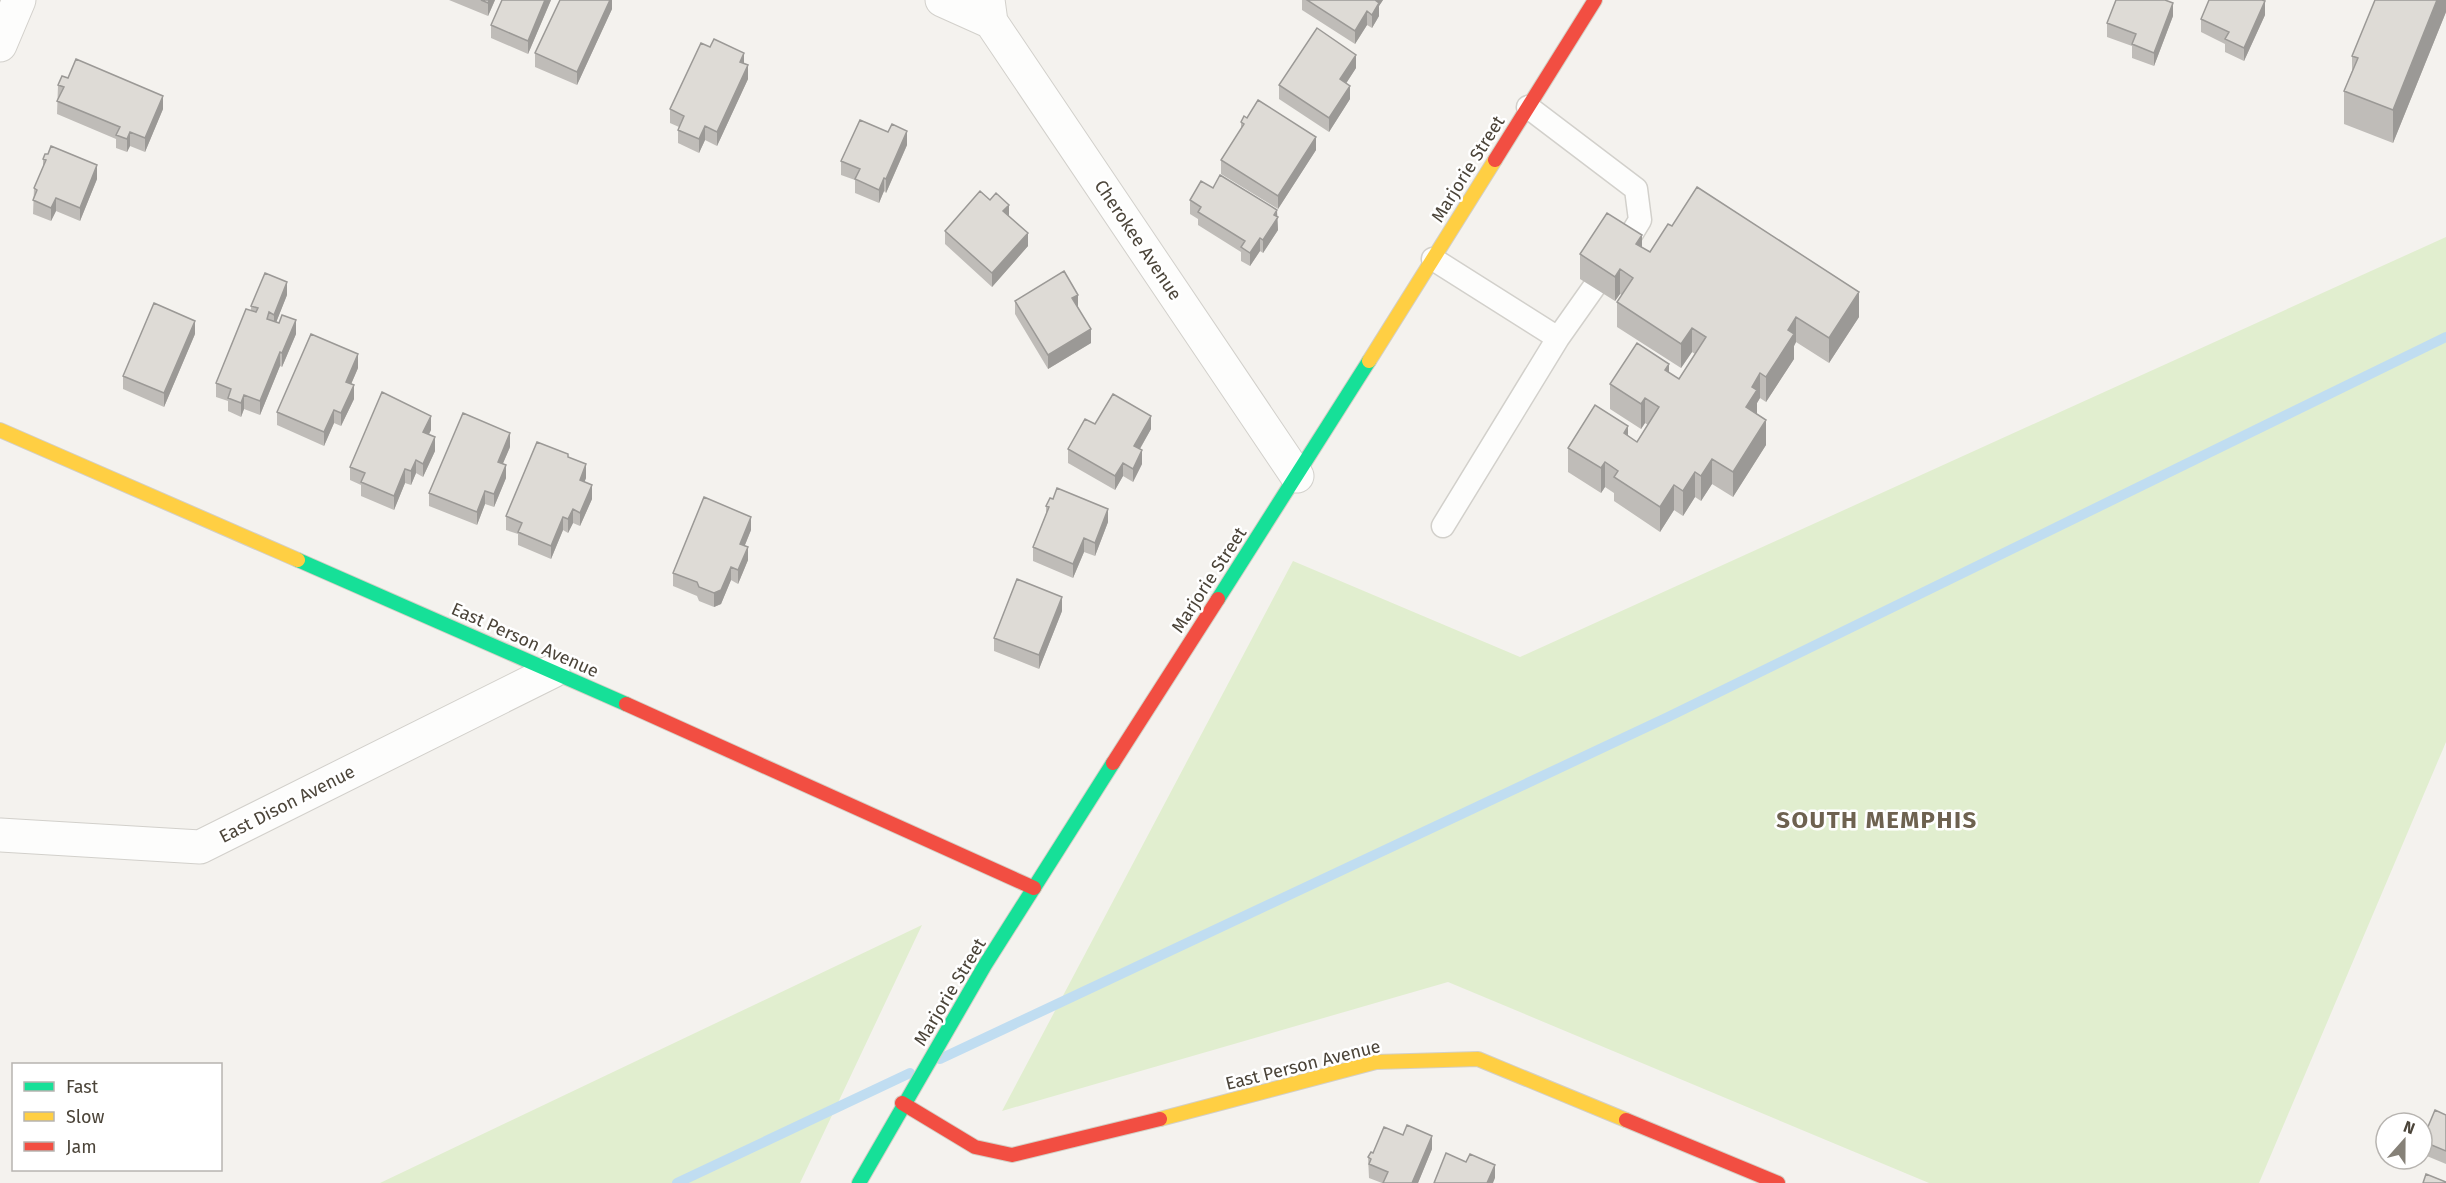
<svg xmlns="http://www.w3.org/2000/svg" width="2446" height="1183" viewBox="0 0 2446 1183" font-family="'Fira Sans',sans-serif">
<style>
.green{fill:#e1eecf}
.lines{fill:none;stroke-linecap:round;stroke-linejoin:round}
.stream{stroke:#c0ddf1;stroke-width:10}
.lane-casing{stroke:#d2d0cb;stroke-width:25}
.street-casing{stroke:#d2d0cb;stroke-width:35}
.fast-casing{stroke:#d3cfc5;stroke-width:16}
.slow-casing{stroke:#d3cfc5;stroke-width:16}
.jam-casing{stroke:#d3cfc5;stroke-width:16}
.lane{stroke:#fdfdfc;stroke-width:22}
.street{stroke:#fdfdfc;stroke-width:33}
.fast{stroke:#16e098;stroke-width:14}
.slow{stroke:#ffcf43;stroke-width:14}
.jam{stroke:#f24e42;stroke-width:14}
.wall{fill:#bfbcb8}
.shaded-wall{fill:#9b9996}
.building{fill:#dedbd6;stroke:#9b9996;stroke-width:1.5}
.labels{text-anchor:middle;stroke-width:5;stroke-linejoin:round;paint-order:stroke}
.street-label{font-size:18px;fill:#4b4439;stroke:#fff}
.district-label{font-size:24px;font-weight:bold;letter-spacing:1.5px;fill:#6e6250;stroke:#fff}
</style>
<rect width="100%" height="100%" fill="#f4f2ee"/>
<path class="green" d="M 2446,237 L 2446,742 L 2259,1183 L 1929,1183 L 1448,982 L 1002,1111 L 1293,561 L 1520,657 Z
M 922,925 L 800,1183 L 380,1183 Z"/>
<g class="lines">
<path class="stream" d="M 940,1059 L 1668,717 L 2446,337
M 677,1183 L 910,1073"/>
<g class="lane-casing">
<path id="lane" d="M 1528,107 L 1636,189 L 1640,220 L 1623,248
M 1433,259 L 1558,338 L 1443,526
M 1558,338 L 1594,287"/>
</g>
<g class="street-casing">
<path id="street" d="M 942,0 L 991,22
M 988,0 L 991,22 L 1297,476
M 0,45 L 19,0
M 0,835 L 200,847 L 553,671"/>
</g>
<g class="fast-casing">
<path id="fast" d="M 298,560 L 626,704
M 1218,599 L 1369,361
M 859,1183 L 985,965 L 1113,763"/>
</g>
<g class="slow-casing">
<path id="slow" d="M 1369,361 L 1495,160
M 0,430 L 298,560
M 1160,1119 L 1376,1062 L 1478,1059 L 1626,1120"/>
</g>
<g class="jam-casing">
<path id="jam" d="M 1495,160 L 1595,0
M 626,704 L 1034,888
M 1113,763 L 1218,599
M 902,1103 L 975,1147 L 1012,1155 L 1160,1119
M 1626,1120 L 1778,1183"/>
</g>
<use href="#lane" class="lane"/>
<use href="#street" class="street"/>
<use href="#fast" class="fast"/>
<use href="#slow" class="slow"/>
<use href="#jam" class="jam"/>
</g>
<path class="wall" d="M 449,0 L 495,0 L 488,16 Z
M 502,0 L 551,0 L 528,54 L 491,38 L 491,25 Z
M 612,0 L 612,9 L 577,85 L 535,67 L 535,53 Z
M 1302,0 L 1383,0 L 1379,6 L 1379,16 L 1372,28 L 1367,25 L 1355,44 L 1302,10 Z
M 2446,0 L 2446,12 L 2393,143 L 2344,124 L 2344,91 L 2352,71 L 2352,56 Z
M 2265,15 L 2244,61 L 2225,52 L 2225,44 L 2201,32 L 2201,19 Z
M 2173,16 L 2154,66 L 2132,58 L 2132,46 L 2107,37 L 2107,23 Z
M 744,64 L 748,79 L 717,146 L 705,140 L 699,153 L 678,143 L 678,130 L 679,127 L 670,123 L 670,109 Z
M 1356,68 L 1346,83 L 1350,99 L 1329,132 L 1279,99 L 1279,85 Z
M 58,85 L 163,109 L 145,152 L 130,146 L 127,152 L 116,148 L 116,139 L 57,114 Z
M 1241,122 L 1316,150 L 1278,209 L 1221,174 L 1221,160 L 1241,129 Z
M 888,132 L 907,145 L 886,193 L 884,191 L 879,203 L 855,193 L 855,180 L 841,175 L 841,161 Z
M 43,159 L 97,179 L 80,221 L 56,211 L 51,221 L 33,214 L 34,188 L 43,167 Z
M 1213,188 L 1277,216 L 1278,230 L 1263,253 L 1260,251 L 1250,266 L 1241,261 L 1241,252 L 1198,225 L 1198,219 L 1190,214 L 1190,200 Z
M 1009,216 L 1028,246 L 992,287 L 945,244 L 945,231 Z
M 1672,226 L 1859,317 L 1829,363 L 1796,342 L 1794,346 L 1794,359 L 1766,402 L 1760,398 L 1757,403 L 1757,414 L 1766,445 L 1733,497 L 1712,484 L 1701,501 L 1695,497 L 1683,516 L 1674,510 L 1660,532 L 1614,501 L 1614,493 L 1605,487 L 1601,493 L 1568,472 L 1568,448 L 1628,436 L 1637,442 L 1648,425 L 1645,423 L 1641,429 L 1610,409 L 1610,384 L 1669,373 L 1679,379 L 1695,354 L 1692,352 L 1681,368 L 1617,327 L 1617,302 L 1622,295 L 1620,294 L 1615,301 L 1580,279 L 1580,254 L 1642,247 L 1650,252 Z
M 287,295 L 276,322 L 296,334 L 282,367 L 280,366 L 260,415 L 244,409 L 241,417 L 228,411 L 228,401 L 216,397 L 216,383 L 251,311 L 251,306 Z
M 1015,301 L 1078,307 L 1091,343 L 1048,369 L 1015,314 Z
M 195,334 L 164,407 L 123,389 L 123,376 Z
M 358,368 L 351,384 L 354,399 L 341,426 L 334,423 L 324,446 L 277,425 L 277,412 Z
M 1095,424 L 1151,429 L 1140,449 L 1142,464 L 1133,482 L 1123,476 L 1115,490 L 1068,463 L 1068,449 Z
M 431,430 L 429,434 L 435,451 L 423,477 L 416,473 L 411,485 L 405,483 L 394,510 L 361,496 L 361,485 L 350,480 L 350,467 Z
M 510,447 L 503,463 L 506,478 L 494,507 L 485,504 L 477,525 L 429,506 L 429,493 Z
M 568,457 L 586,478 L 584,482 L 592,499 L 580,526 L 573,523 L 568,533 L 563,530 L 551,559 L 518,545 L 518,534 L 506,530 L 506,516 Z
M 1053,499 L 1108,522 L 1095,556 L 1084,552 L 1073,578 L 1033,561 L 1033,547 L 1046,514 L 1046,506 Z
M 751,530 L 745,545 L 748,560 L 738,584 L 731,580 L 721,604 L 714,607 L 699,601 L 697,596 L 673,586 L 673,573 Z
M 1062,611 L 1039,669 L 994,651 L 994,638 Z
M 2446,1115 L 2446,1164 L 2422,1154 L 2422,1139 Z
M 1432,1149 L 1418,1183 L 1382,1183 L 1369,1178 L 1368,1157 L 1373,1153 Z"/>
<path class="shaded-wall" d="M 489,0 L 495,0 L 488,16 L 488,3 Z
M 545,0 L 551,0 L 528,54 L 528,41 Z
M 610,0 L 612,0 L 612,9 L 577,85 L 577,72 Z
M 1375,0 L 1383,0 L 1379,6 L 1379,16 L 1372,28 L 1372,15 Z
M 2437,0 L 2446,0 L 2446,12 L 2393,143 L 2393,110 Z
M 2265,1 L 2265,15 L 2244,61 L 2244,48 Z
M 2173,3 L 2173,16 L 2154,66 L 2154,53 Z
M 1367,11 L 1367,25 L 1355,44 L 1355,31 Z
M 744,53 L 744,67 L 740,62 Z
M 1356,55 L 1356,68 L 1340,93 L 1340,79 Z
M 748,65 L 748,79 L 717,146 L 717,132 Z
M 1350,86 L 1350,99 L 1329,132 L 1329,118 Z
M 163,96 L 163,109 L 145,152 L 145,138 Z
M 705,126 L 705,140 L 699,153 L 699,139 Z
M 907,131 L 907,145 L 886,193 L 886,179 Z
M 130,132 L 130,146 L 127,152 L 127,139 Z
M 1316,137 L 1316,150 L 1278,209 L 1278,196 Z
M 97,165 L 97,179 L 80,221 L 80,208 Z
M 884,178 L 884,191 L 879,203 L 879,190 Z
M 56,198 L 56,211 L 51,221 L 51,208 Z
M 1009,205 L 1009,218 L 1003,211 Z
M 1277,210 L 1278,230 L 1263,253 L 1263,240 Z
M 1028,233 L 1028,246 L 992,287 L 992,273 Z
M 1642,235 L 1642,260 L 1636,244 Z
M 1260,238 L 1260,251 L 1250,266 L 1250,253 Z
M 1620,269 L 1620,294 L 1615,301 L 1615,277 Z
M 287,282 L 287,295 L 274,328 L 274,315 Z
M 1859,292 L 1859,317 L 1829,363 L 1829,338 Z
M 1078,295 L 1078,308 L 1072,298 Z
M 1796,317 L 1796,342 L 1794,346 L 1794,359 L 1766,402 L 1766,377 L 1788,330 Z
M 296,320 L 296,334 L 282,367 L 282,353 Z
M 195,321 L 195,334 L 164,407 L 164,393 Z
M 1692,328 L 1692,352 L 1681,368 L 1681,344 Z
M 1091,329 L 1091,343 L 1048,369 L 1048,355 Z
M 280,352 L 280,366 L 260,415 L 260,401 Z
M 358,354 L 358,368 L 346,396 L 346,382 Z
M 1669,364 L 1669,388 L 1665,370 Z
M 1760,373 L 1760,398 L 1757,403 L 1757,415 L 1746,407 L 1752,387 Z
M 354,385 L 354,399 L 341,426 L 341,413 Z
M 244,395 L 244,409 L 241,417 L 241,403 Z
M 1645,398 L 1645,423 L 1641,429 L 1641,404 Z
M 334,410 L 334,423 L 324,446 L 324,432 Z
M 431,416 L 431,430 L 423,446 L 423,432 Z
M 1151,416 L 1151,429 L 1134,459 L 1134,446 Z
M 1766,420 L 1766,445 L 1733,497 L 1733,472 Z
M 1628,426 L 1628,451 L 1624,433 Z
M 510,433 L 510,447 L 498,475 L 498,462 Z
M 435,437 L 435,451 L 423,477 L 423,464 Z
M 1142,450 L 1142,464 L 1133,482 L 1133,469 Z
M 1712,459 L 1712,484 L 1701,501 L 1701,476 Z
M 416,460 L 416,473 L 411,485 L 411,471 Z
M 1605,462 L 1605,487 L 1601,493 L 1601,468 Z
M 1123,463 L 1123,476 L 1115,490 L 1115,476 Z
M 586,464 L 586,478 L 580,494 L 580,480 Z
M 506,465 L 506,478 L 494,507 L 494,494 Z
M 405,469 L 405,483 L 394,510 L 394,496 Z
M 1695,472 L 1695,497 L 1683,516 L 1683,491 Z
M 592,485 L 592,499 L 580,526 L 580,513 Z
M 1674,485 L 1674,510 L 1660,532 L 1660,507 Z
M 485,491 L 485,504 L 477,525 L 477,512 Z
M 573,509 L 573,523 L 568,533 L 568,519 Z
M 1108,509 L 1108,522 L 1095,556 L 1095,543 Z
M 563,517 L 563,530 L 551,559 L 551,546 Z
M 751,517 L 751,530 L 740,557 L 740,544 Z
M 1084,538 L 1084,552 L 1073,578 L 1073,564 Z
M 748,547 L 748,560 L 738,584 L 738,570 Z
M 731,567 L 731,580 L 721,604 L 714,607 L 714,593 Z
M 1062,597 L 1062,611 L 1039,669 L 1039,655 Z
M 1432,1136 L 1432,1149 L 1418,1183 L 1412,1183 Z
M 1495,1165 L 1495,1178 L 1493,1183 L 1487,1183 Z"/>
<path class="building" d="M 481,0 L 489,0 L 488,3 Z
M 502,0 L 545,0 L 528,41 L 491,25 Z
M 560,0 L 610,0 L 577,72 L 535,53 Z
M 1307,0 L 1375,0 L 1379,3 L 1372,15 L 1367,11 L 1355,31 Z
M 2116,0 L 2165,0 L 2173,3 L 2154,53 L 2132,44 L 2136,34 L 2107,23 Z
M 2209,0 L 2262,0 L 2265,1 L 2244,48 L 2225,39 L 2229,32 L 2201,19 Z
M 2375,0 L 2437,0 L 2393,110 L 2344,91 L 2358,58 L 2352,56 Z
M 1317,28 L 1356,55 L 1340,79 L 1350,86 L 1329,118 L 1279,85 Z
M 714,39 L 744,53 L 740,62 L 748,65 L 717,132 L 705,126 L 699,139 L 678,130 L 684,116 L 670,109 L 701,43 L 710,47 Z
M 76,59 L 163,96 L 145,138 L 130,132 L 127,139 L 116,135 L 120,127 L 57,101 L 64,87 L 58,85 L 62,76 L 68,78 Z
M 1258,100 L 1316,137 L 1278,196 L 1221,160 L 1244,124 L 1241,122 L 1244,116 L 1247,118 Z
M 860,120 L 888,132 L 892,124 L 907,131 L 886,179 L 884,178 L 879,190 L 855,179 L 860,169 L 841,161 Z
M 51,146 L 97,165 L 80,208 L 56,198 L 51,208 L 33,200 L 37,190 L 34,188 L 46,160 L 43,159 L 45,154 L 48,154 Z
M 1220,175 L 1277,210 L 1274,215 L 1278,217 L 1263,240 L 1260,238 L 1250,253 L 1241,247 L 1245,241 L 1198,212 L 1201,207 L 1190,200 L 1201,181 L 1213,188 Z
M 1697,187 L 1859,292 L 1829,338 L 1796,317 L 1788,330 L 1794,334 L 1766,377 L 1760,373 L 1752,387 L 1757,390 L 1746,407 L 1766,420 L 1733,472 L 1712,459 L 1701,476 L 1695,472 L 1683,491 L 1674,485 L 1660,507 L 1614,477 L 1618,471 L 1605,462 L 1601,468 L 1568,448 L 1595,405 L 1628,426 L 1624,433 L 1637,442 L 1659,407 L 1645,398 L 1641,404 L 1610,384 L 1637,343 L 1669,364 L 1665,370 L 1679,379 L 1706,337 L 1692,328 L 1681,344 L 1617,302 L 1633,278 L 1620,269 L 1615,277 L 1580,254 L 1607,213 L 1642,235 L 1636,244 L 1650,252 L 1668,224 L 1672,226 Z
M 980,191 L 990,200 L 996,193 L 1009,205 L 1003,211 L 1028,233 L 992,273 L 945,231 Z
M 1064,271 L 1078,295 L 1072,298 L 1091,329 L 1048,355 L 1015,301 Z
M 265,273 L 287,282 L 274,315 L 269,312 L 267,319 L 279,323 L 282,315 L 296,320 L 282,353 L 280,352 L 260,401 L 244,395 L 241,403 L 228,398 L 231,389 L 216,383 L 246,309 L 256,312 L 258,308 L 251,306 Z
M 154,303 L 195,321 L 164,393 L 123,376 Z
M 311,334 L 358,354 L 346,382 L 354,385 L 341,413 L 334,410 L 324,432 L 277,412 Z
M 382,392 L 431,416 L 423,432 L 435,437 L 423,464 L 416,460 L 411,471 L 405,469 L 394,496 L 361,482 L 365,473 L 350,467 Z
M 1113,394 L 1151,416 L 1134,446 L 1142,450 L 1133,469 L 1123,463 L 1115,476 L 1068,449 L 1085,419 L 1095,424 Z
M 463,413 L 510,433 L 498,462 L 506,465 L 494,494 L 485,491 L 477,512 L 429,493 Z
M 537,442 L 568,454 L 568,457 L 586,464 L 580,480 L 592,485 L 580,513 L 573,509 L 568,519 L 563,517 L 551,546 L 518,532 L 522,523 L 506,516 Z
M 1057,488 L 1108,509 L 1095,543 L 1084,538 L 1073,564 L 1033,547 L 1049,507 L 1046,506 L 1050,498 L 1053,499 Z
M 704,497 L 751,517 L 740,544 L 748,547 L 738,570 L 731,567 L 721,590 L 714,593 L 699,587 L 697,582 L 673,573 Z
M 1017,579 L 1062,597 L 1039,655 L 994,638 Z
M 2435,1110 L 2446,1115 L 2446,1151 L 2422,1141 Z
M 1407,1125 L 1432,1136 L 1412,1183 L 1383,1183 L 1388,1172 L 1369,1164 L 1371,1159 L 1368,1157 L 1371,1152 L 1373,1153 L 1384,1127 L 1403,1135 Z
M 1446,1153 L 1466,1162 L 1470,1154 L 1495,1165 L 1487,1183 L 1434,1183 Z
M 2426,1174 L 2446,1182 L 2446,1183 L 2423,1183 Z"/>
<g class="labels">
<g class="street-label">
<text transform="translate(1468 169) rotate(-58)" y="6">Marjorie Street</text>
<text transform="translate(1138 240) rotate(56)" y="6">Cherokee Avenue</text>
<text transform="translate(1209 580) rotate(-57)" y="6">Marjorie Street</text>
<text transform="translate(525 640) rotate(24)" y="6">East Person Avenue</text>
<text transform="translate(287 804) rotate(-27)" y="6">East Dison Avenue</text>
<text transform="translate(950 992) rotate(-59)" y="6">Marjorie Street</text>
<text transform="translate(1303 1065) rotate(-14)" y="6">East Person Avenue</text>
</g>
<g class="district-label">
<text x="1877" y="828">SOUTH MEMPHIS</text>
</g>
</g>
<rect x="12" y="1063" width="210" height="108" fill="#ffffff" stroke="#b7b4b0" stroke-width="1.5"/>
<rect x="24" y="1082" width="30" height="9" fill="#16e098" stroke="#b7b4b0" stroke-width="1.5"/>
<text x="66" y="1093" font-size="18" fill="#4b4439">Fast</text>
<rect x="24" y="1112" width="30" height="9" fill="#ffcf43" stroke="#b7b4b0" stroke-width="1.5"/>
<text x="66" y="1123" font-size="18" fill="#4b4439">Slow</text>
<rect x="24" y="1142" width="30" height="9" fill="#f24e42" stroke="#b7b4b0" stroke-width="1.5"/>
<text x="66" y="1153" font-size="18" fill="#4b4439">Jam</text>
<g transform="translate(2404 1141) rotate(21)"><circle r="28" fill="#ffffff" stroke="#b7b4b0" stroke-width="1.5"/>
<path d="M0-4.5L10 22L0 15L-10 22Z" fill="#868178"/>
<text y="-9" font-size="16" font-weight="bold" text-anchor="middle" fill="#4b4439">N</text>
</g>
</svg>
